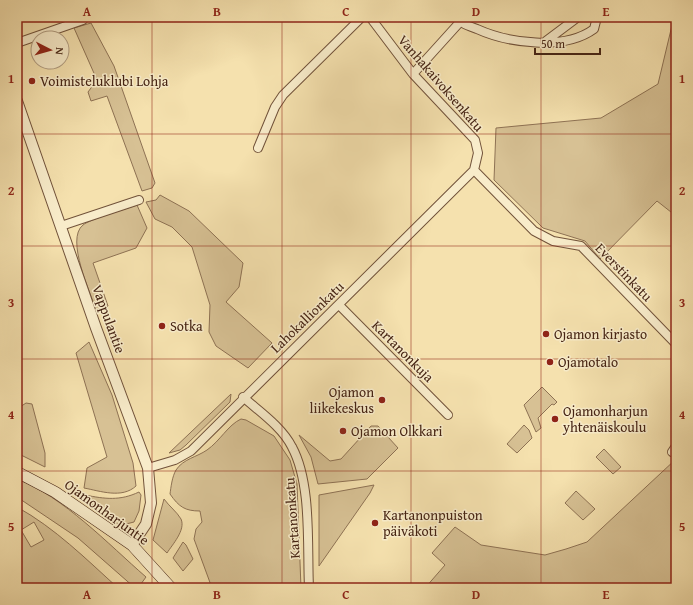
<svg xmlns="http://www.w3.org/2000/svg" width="693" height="605" viewBox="0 0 693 605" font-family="'Gentium Book Plus',serif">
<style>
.green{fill:#d7c194;stroke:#8e7254;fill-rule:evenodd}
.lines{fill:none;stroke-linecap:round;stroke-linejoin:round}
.minor-casing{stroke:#71523a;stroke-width:10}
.tertiary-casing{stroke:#71523a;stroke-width:12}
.secondary-casing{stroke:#452313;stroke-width:12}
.minor{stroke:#f8ecca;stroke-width:8}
.tertiary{stroke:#f8ecca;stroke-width:10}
.secondary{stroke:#f8ecca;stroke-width:11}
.grid{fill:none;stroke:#8f2418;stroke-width:1;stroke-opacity:0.55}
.poi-dot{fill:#8f2418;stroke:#f8ecca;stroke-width:1.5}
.labels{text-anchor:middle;stroke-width:3;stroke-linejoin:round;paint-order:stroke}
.poi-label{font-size:14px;fill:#452313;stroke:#f8ecca;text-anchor:start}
.street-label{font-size:14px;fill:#452313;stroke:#f8ecca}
.neatline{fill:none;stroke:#8f2418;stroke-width:1.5}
.grid-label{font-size:13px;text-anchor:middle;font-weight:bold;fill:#8f2418}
</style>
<rect width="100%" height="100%" fill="#f5e1ae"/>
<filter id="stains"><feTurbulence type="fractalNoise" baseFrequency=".005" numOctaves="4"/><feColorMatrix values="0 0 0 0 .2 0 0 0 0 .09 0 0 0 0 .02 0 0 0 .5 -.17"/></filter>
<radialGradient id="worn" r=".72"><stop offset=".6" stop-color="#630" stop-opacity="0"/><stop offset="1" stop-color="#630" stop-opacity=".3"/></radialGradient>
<path class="green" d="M 674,17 L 676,17 L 676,216 L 657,201 L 600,259 L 585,241 L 543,228 L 494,180 L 496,128 L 601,118 L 658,84 Z
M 91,23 L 114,66 L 155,183 L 152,188 L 142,191 L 107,96 L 91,101 L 88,92 L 97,80 L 74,28 Z
M 160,195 L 189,211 L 243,263 L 239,287 L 226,302 L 272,343 L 248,368 L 216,346 L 209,332 L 210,305 L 192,247 L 172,227 L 155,219 L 146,202 L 156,200 Z
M 137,205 L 147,228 L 136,248 L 93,263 L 108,306 L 97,312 C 91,294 65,239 83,225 C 90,219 126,209 137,205 Z
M 89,342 L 112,395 L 133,463 L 136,486 C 122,499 100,491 84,488 L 87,468 L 107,457 L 76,353 Z
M 542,387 L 557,402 L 554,405 L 552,404 L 538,418 L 541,428 L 536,432 L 524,405 Z
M 231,394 L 230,402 L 186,445 L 180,450 L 169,453 Z
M 26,403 L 32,404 L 45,453 L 45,467 L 17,453 L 17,409 Z
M 241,419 L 246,420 L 274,436 L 290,460 L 297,484 L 301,588 L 212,588 L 194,539 L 196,529 L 202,522 L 200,511 C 185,511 179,507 170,494 C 171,487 172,477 176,470 C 183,459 197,457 207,450 C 220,441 228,425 241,419 Z
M 524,425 L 529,430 L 532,438 L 517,453 L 507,444 Z
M 371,426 L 378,426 L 398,448 L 367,479 L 318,484 L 311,457 L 299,435 L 330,461 L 341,459 Z
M 604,449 L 621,467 L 613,474 L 596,457 Z
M 676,459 L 676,588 L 425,588 L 445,565 L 432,553 L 455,527 L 481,545 L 545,555 L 566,549 L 587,542 Z
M 17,479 C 64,497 108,544 146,577 L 138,588 L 135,588 L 78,538 L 17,497 Z
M 374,485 L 370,493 L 319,566 L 319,495 Z
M 576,491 L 595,509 L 583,520 L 565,503 Z
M 139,492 L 141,495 L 139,511 L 134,522 L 122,525 L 115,523 L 83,497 L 85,495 C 105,499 120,501 139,492 Z
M 164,499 C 169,506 177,512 181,519 C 186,530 172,545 167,553 L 153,540 Z
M 17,507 C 55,528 86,559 118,588 L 17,588 ZM 34,522 L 44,540 L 31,547 L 21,530 Z
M 183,542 L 186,545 L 193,559 L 183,571 L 173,558 Z"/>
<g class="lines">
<g class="minor-casing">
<path id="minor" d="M 456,17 C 461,24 469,26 477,29 C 508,43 564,51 594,29 L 597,17
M 546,41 L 578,17
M 17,43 L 83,20
M 413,74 L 460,22
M 258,148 L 275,107 L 283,95 L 362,17
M 474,170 L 534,231 L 553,241 L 581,246 L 676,344
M 61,226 L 139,200
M 339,305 L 448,415
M 243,397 C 260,412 282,427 292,447 C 312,484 307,546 309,588
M 672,452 L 676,446
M 148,468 L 175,460 L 191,451 L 474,170 L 478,153 L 475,140 L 413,74 L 370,17"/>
</g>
<g class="tertiary-casing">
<path id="tertiary" d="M 17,101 L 96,328 L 148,468 L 151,503 L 146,524 L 132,545"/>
</g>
<g class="secondary-casing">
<path id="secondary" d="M 17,472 L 55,492 L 132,545 L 171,588"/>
</g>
<use href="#minor" class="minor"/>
<use href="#tertiary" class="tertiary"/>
<use href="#secondary" class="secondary"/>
</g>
<path class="grid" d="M 152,17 L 152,588M 282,17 L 282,588M 411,17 L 411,588M 541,17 L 541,588M 17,134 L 676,134M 17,246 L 676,246M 17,359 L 676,359M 17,471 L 676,471"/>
<g class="poi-dot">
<circle cx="32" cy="81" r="4"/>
<circle cx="162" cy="326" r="4"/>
<circle cx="546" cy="334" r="4"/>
<circle cx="550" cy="362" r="4"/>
<circle cx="382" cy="400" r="4"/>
<circle cx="555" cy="419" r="4"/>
<circle cx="343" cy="431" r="4"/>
<circle cx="375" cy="523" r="4"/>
</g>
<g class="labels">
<g class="poi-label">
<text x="40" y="86">Voimisteluklubi Lohja</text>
<text x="170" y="331">Sotka</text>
<text x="554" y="339">Ojamon kirjasto</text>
<text x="558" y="367">Ojamotalo</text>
<text x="374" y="397" text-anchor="end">Ojamon<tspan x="374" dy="16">liikekeskus</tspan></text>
<text x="563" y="416">Ojamonharjun<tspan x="563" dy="16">yhtenäiskoulu</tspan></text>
<text x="351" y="436">Ojamon Olkkari</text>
<text x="383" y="520">Kartanonpuiston<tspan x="383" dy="16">päiväkoti</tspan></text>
</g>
<g class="street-label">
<text transform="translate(441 83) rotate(49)" y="5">Vanhakaivoksenkatu</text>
<text transform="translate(624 272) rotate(46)" y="5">Everstinkatu</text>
<text transform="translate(307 317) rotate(-44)" y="5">Lahokallionkatu</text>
<text transform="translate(109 319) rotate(70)" y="5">Vappulantie</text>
<text transform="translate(403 351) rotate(45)" y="5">Kartanonkuja</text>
<text transform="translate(107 512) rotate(36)" y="5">Ojamonharjuntie</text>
<text transform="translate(292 518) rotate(-94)" y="5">Kartanonkatu</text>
</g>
</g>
<rect width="693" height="605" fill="none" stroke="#f5e1ae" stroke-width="44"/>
<g transform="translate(50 50) rotate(96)"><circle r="19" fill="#f8ecca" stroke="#b09c81"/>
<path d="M0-3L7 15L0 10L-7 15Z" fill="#8f2418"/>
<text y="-6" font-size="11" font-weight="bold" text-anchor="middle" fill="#452313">N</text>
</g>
<path d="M535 48v6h65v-6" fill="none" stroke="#452313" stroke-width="2"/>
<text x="541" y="48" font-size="12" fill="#452313" stroke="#f8ecca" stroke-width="3" paint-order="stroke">50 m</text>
<rect x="22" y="22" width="649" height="561" class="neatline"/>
<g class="grid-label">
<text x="87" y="16">A</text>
<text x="217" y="16">B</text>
<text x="346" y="16">C</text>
<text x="476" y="16">D</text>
<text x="606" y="16">E</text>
<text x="11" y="83">1</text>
<text x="682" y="83">1</text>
<text x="11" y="195">2</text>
<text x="682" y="195">2</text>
<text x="11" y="307">3</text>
<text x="682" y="307">3</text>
<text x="11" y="419">4</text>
<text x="682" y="419">4</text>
<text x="11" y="531">5</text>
<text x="682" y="531">5</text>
<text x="87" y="599">A</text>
<text x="217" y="599">B</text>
<text x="346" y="599">C</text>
<text x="476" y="599">D</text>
<text x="606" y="599">E</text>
</g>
<rect width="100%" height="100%" filter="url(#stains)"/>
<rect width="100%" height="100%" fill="url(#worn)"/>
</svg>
